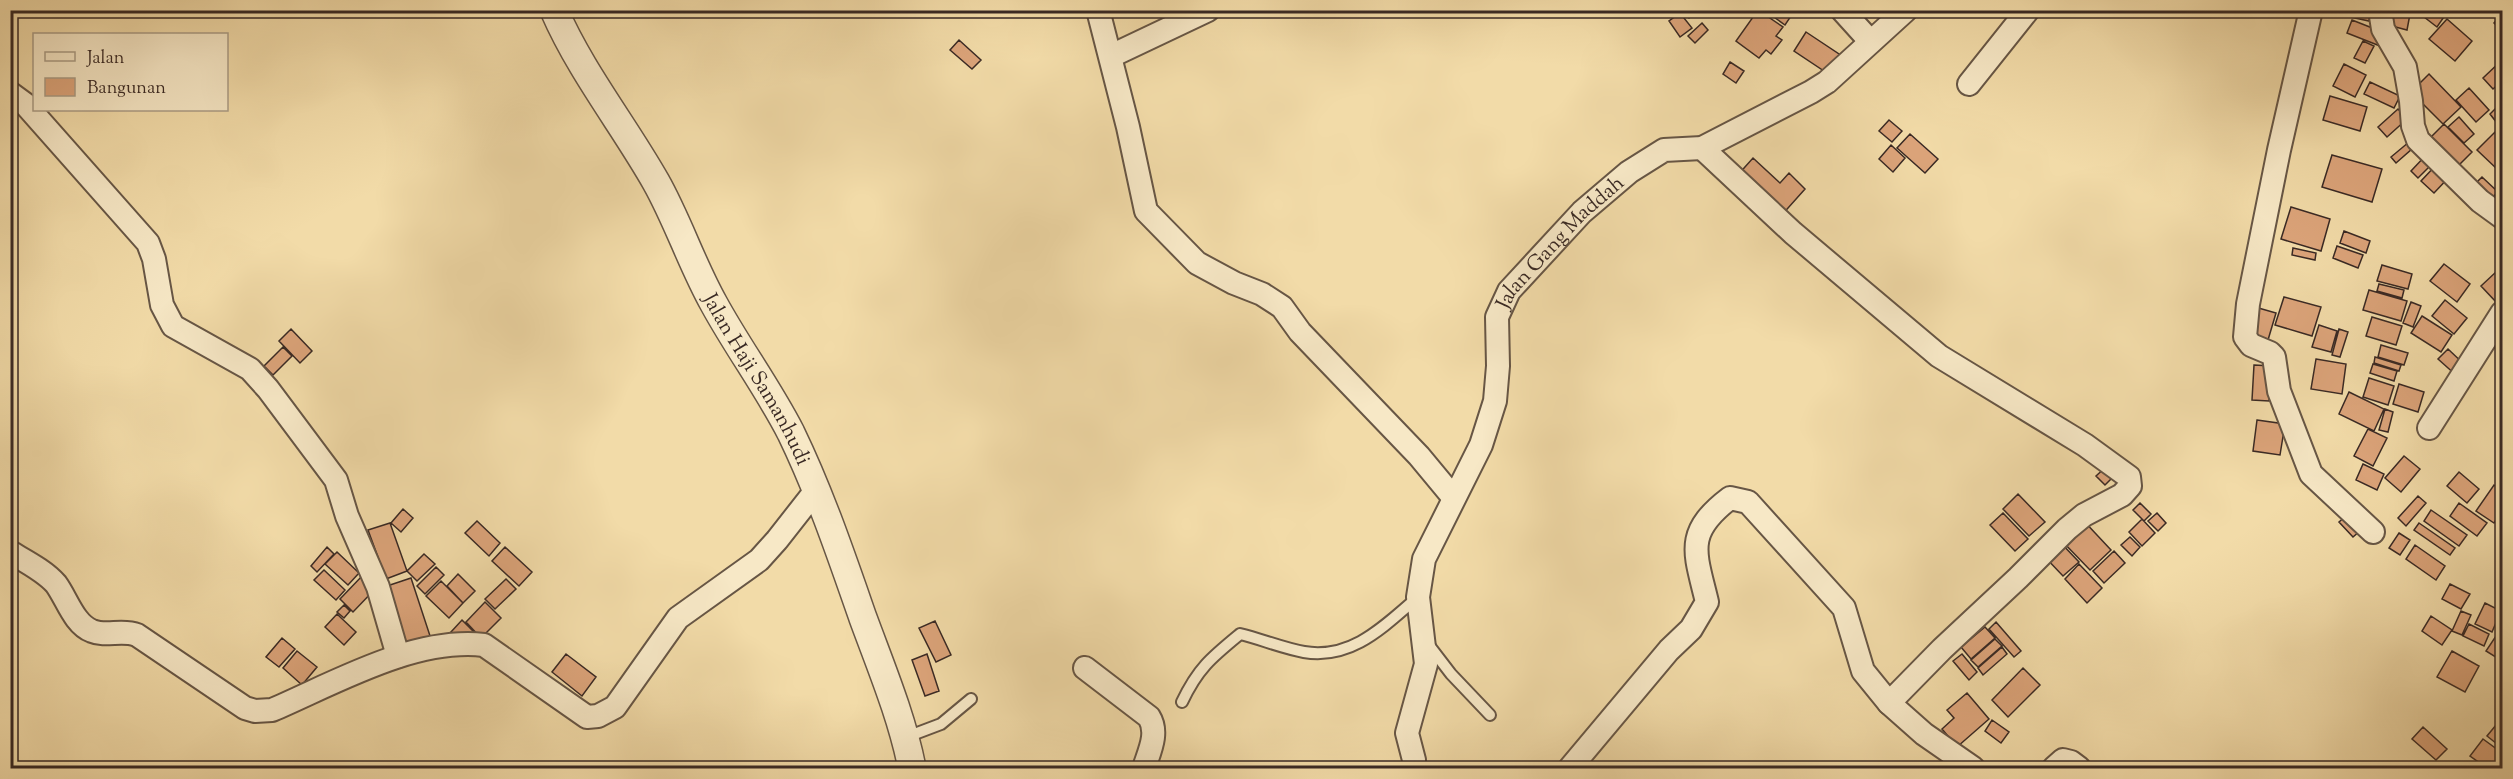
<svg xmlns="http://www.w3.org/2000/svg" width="2513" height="779" viewBox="0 0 2513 779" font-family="'Sorts Mill Goudy',serif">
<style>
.building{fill:#dca47a;stroke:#392924;stroke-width:1.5}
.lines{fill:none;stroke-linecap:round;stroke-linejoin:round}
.service-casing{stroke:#675645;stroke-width:14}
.minor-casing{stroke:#675645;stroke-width:26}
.tertiary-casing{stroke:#675645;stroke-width:30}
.service{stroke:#f7e8c6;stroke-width:10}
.minor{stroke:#f7e8c6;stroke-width:22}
.tertiary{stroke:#f7e8c6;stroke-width:27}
.labels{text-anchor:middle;stroke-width:6;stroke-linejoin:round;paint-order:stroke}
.street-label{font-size:21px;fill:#392924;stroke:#f7e8c6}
</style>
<rect width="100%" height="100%" fill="#f2dba8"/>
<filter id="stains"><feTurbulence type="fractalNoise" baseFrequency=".00333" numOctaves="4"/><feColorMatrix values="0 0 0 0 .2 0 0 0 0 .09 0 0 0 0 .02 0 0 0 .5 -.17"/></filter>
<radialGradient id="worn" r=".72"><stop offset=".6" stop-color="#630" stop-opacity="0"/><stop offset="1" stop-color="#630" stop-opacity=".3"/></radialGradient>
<path class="building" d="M 1683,10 L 1698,10 L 1689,18 Z
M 1758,10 L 1783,27 L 1776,36 L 1782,40 L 1771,54 L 1766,50 L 1759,58 L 1736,41 Z
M 1764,10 L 1795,10 L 1785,25 Z
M 2285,10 L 2309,10 L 2305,20 Z
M 2351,10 L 2371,10 L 2369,21 L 2350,17 Z
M 2392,10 L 2410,14 L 2407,30 L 2388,25 Z
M 2415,10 L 2448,10 L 2448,11 L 2437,27 Z
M 1680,13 L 1692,28 L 1680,37 L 1669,21 Z
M 2502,14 L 2502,31 L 2494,23 Z
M 2447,19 L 2472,41 L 2455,61 L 2429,39 Z
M 2352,20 L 2385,33 L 2380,46 L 2347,33 Z
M 1702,23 L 1708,30 L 1695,43 L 1688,36 Z
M 1806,32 L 1842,56 L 1830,75 L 1794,51 Z
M 959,40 L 981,60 L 972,69 L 950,50 Z
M 2363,41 L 2374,46 L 2365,63 L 2354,58 Z
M 2502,60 L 2502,81 L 2493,89 L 2483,78 Z
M 1730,62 L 1744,71 L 1736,83 L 1723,74 Z
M 2344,64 L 2366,75 L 2355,97 L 2333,86 Z
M 2429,74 L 2461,107 L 2443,124 L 2411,92 Z
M 2370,82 L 2400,96 L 2394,108 L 2364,94 Z
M 2469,88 L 2489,110 L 2476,122 L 2456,100 Z
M 2330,96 L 2367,107 L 2360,131 L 2323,120 Z
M 2502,102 L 2502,118 L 2497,123 L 2490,114 Z
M 2398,109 L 2407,119 L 2387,137 L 2378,127 Z
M 2459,117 L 2474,134 L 2464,143 L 2448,127 Z
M 1889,120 L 1902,131 L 1892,142 L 1879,131 Z
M 2444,124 L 2472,152 L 2453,171 L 2425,143 Z
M 2495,132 L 2502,140 L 2502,165 L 2498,170 L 2477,150 Z
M 1910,134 L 1938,159 L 1925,173 L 1897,148 Z
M 2409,142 L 2413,148 L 2396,163 L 2391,157 Z
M 1891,145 L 1905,158 L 1893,172 L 1879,159 Z
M 2427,154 L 2434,162 L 2418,178 L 2411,171 Z
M 2332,155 L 2382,169 L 2372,202 L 2322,187 Z
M 1753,158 L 1780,183 L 1789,173 L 1805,189 L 1780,217 L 1736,177 Z
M 2438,163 L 2451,175 L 2434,193 L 2421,181 Z
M 2482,177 L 2498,192 L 2487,203 L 2471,188 Z
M 2291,207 L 2330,219 L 2321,251 L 2281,239 Z
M 2344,231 L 2370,241 L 2366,253 L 2340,243 Z
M 2337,246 L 2363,255 L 2358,268 L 2333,258 Z
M 2293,248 L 2316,253 L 2315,260 L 2292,255 Z
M 2444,264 L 2470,284 L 2457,302 L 2430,281 Z
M 2382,265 L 2412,274 L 2408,289 L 2377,281 Z
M 2497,271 L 2502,277 L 2502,299 L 2498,304 L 2481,286 Z
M 2379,284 L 2404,290 L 2402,298 L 2377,291 Z
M 2369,290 L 2407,301 L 2401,321 L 2363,310 Z
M 2284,297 L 2321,307 L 2312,336 L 2275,325 Z
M 2445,300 L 2467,318 L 2454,334 L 2432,316 Z
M 2411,302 L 2421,306 L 2413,327 L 2403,323 Z
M 2255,307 L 2276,313 L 2268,340 L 2247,334 Z
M 2422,316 L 2452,335 L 2441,352 L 2411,333 Z
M 2372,317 L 2402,326 L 2396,345 L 2366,336 Z
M 2319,325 L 2337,331 L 2331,352 L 2312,347 Z
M 291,329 L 312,351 L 300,363 L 279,341 Z
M 2339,329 L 2348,332 L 2340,357 L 2332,355 Z
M 2381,345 L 2408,353 L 2404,365 L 2378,357 Z
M 283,347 L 292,356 L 273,375 L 264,366 Z
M 2448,349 L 2466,366 L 2457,376 L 2438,359 Z
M 2375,357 L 2401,365 L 2399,371 L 2374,363 Z
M 2316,359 L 2346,364 L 2342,394 L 2311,389 Z
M 2373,364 L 2397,371 L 2394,381 L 2370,373 Z
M 2254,365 L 2272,366 L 2269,401 L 2252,400 Z
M 2369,378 L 2394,386 L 2388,405 L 2363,397 Z
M 2399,384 L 2424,392 L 2418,412 L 2393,404 Z
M 2349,392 L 2384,409 L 2374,431 L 2339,414 Z
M 2385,409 L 2393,412 L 2388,432 L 2379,430 Z
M 2257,420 L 2285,424 L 2280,455 L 2253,451 Z
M 2368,429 L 2387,438 L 2373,466 L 2354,456 Z
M 2404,456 L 2420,469 L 2401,492 L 2385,478 Z
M 2363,464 L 2384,474 L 2377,490 L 2356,480 Z
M 2108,465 L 2116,474 L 2105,485 L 2096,476 Z
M 2459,472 L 2479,489 L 2467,503 L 2447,486 Z
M 2494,485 L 2502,491 L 2502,510 L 2494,523 L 2476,511 Z
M 2018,494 L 2045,522 L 2029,536 L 2003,509 Z
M 2418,496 L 2426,503 L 2406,526 L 2398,518 Z
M 2140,503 L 2151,514 L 2144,521 L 2133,510 Z
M 2459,503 L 2487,523 L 2477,536 L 2450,516 Z
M 403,509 L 413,518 L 401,532 L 391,523 Z
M 2431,510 L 2467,535 L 2459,546 L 2424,521 Z
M 2003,513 L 2028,539 L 2015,551 L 1990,525 Z
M 2157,513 L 2166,523 L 2158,531 L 2148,521 Z
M 2347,515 L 2361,530 L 2353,537 L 2339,522 Z
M 2082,519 L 2111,550 L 2090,570 L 2061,540 Z
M 2142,519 L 2155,533 L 2142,546 L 2129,532 Z
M 477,521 L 500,543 L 489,556 L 465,533 Z
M 390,523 L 407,571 L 386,579 L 368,530 Z
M 2419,523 L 2455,548 L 2450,555 L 2414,530 Z
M 2399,533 L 2410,540 L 2400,555 L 2389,548 Z
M 2130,537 L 2140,547 L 2132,556 L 2121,545 Z
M 2059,541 L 2079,562 L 2063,576 L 2044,556 Z
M 2415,545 L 2445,566 L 2436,580 L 2406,559 Z
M 327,547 L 334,554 L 317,572 L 311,566 Z
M 505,547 L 532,572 L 519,586 L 492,561 Z
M 2114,551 L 2125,563 L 2104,583 L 2093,571 Z
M 337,552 L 359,573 L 348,585 L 325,564 Z
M 424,554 L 435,564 L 417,581 L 407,571 Z
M 2079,564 L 2102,588 L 2087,603 L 2065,579 Z
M 436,567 L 444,575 L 425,594 L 417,586 Z
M 324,570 L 345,590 L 336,600 L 314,580 Z
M 458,574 L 475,591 L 463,603 L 447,586 Z
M 363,575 L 376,588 L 353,612 L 340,599 Z
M 411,578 L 433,645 L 409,653 L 387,586 Z
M 506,579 L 516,589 L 495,609 L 485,599 Z
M 441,581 L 463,603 L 449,618 L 426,596 Z
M 2450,584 L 2470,594 L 2461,609 L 2442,599 Z
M 485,602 L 501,618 L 481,638 L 466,622 Z
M 2485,603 L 2501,611 L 2492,632 L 2475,624 Z
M 344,605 L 350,611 L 344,618 L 337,612 Z
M 2461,611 L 2471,615 L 2462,635 L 2452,631 Z
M 337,614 L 356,632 L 344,645 L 325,627 Z
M 2431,616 L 2452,630 L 2442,645 L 2422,631 Z
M 462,620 L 474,632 L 463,643 L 451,632 Z
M 935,621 L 951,655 L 936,662 L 919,628 Z
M 1996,622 L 2021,651 L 2014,657 L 1989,629 Z
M 2469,624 L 2489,634 L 2484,646 L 2463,636 Z
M 1985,627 L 1995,638 L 1971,659 L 1961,647 Z
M 2498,633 L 2502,636 L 2502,661 L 2486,651 Z
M 282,638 L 295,649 L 279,667 L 266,657 Z
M 1995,639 L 2002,646 L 1978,667 L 1971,660 Z
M 2002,647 L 2007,654 L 1983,675 L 1978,668 Z
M 297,651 L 317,667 L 302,685 L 283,668 Z
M 2452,651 L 2479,666 L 2465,692 L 2437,677 Z
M 566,654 L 596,677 L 582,696 L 552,672 Z
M 927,654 L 939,691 L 925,696 L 912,660 Z
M 1962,654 L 1977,672 L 1969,680 L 1953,661 Z
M 2023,668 L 2040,685 L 2008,717 L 1992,700 Z
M 1967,693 L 1989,719 L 1957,747 L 1942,729 L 1954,718 L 1947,710 Z
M 1992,720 L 2009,732 L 2001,743 L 1985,731 Z
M 2496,725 L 2502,730 L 2502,748 L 2487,736 Z
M 2423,727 L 2447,749 L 2436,760 L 2412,739 Z
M 2483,739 L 2502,753 L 2502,768 L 2487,768 L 2470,756 Z
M 156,762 L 164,768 L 150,768 Z"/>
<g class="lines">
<g class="service-casing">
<path id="service" d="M 1428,644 L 1451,674 L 1490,715
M 1182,702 C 1198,668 1212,657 1240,634 C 1261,639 1282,648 1304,652 C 1352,660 1384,626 1418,597
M 904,738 L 941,724 L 971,699"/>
</g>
<g class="minor-casing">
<g id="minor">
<path d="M 1098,10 L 1128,127 L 1146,211 L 1197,263 L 1234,283 L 1262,294 L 1282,307 L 1300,332 L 1419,456 L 1453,497"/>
<path d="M 1842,10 L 1870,41"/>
<path d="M 2311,10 L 2279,150 L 2248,304 L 2245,337 L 2251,345 L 2270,353 L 2274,357 L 2279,391 L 2311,474 L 2373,532"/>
<path d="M 2380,10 L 2383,29 L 2405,67 L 2411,101 L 2413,126 L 2418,140 L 2480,201 L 2502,217"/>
<path d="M 1111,56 L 1208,10"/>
<path d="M 1969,84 L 2028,10"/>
<path d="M 10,93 L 25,104 L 148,243 L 154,259 L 162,305 L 173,326 L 250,369 L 268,389 L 336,480 L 347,516 L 378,587 L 398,656"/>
<path d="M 1702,148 L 1793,233 L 1939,356 L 2085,445 L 2129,477 L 2130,486 L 2122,495 L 2084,515 L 2067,529 L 2018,578 L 1942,649 L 1889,703"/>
<path d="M 2429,428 L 2502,313"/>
<path d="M 10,552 C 25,561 45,571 56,584 C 67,599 74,624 92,631 C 106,637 122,629 137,635 L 245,708 L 255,711 L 272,710 C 335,683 414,637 484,645 L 587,717 L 598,716 L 615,707 L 678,618 L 759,560 L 777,540 L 817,489"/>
<path d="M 1085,668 L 1149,717 C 1159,733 1149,752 1144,768"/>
<path id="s1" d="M 1414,768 L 1414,760 L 1407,733 L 1426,664 L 1418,597 L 1424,559 L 1481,445 L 1495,401 L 1498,366 L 1497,317 L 1509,291 L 1582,212 L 1629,172 L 1664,150 L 1702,148 L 1811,92 L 1827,82 L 1906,10"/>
<path d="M 1570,768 L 1669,650 L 1691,629 L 1707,602 C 1695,552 1684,533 1730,498 L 1748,502 L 1844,608 L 1863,671 L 1889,703 L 1924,734 L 1973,768"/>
<path d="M 2054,768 L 2063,760 L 2071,762 L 2079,768"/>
</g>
</g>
<g class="tertiary-casing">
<g id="tertiary">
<path id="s2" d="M 554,10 C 581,72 623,124 656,182 C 678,221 692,265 714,304 C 738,348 768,388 791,433 C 820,493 841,555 863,618 C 881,667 902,717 912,768"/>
</g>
</g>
<use href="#service" class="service"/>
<use href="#minor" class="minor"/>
<use href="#tertiary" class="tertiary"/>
</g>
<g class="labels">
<g class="street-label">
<text dy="7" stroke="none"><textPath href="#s1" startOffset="570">Jalan Gang Maddah</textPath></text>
<text dy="7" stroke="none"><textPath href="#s2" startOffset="422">Jalan Haji Samanhudi</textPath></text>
</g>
</g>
<rect width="2513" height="779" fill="none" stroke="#f2dba8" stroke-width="36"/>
<rect x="12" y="12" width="2489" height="755" fill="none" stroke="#392924" stroke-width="3"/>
<rect x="18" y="18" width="2477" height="743" fill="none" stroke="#392924" stroke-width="1.5"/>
<rect x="33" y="33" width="195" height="78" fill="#f7e8c6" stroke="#ab9c85" stroke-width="1.5"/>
<rect x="45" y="52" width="30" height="9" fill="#f7e8c6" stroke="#ab9c85" stroke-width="1.5"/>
<text x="87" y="63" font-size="18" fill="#392924">Jalan</text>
<rect x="45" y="78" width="30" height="18" fill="#dca47a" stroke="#ab9c85" stroke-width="1.5"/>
<text x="87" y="93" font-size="18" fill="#392924">Bangunan</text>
<rect width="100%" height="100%" filter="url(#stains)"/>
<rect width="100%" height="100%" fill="url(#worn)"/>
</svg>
